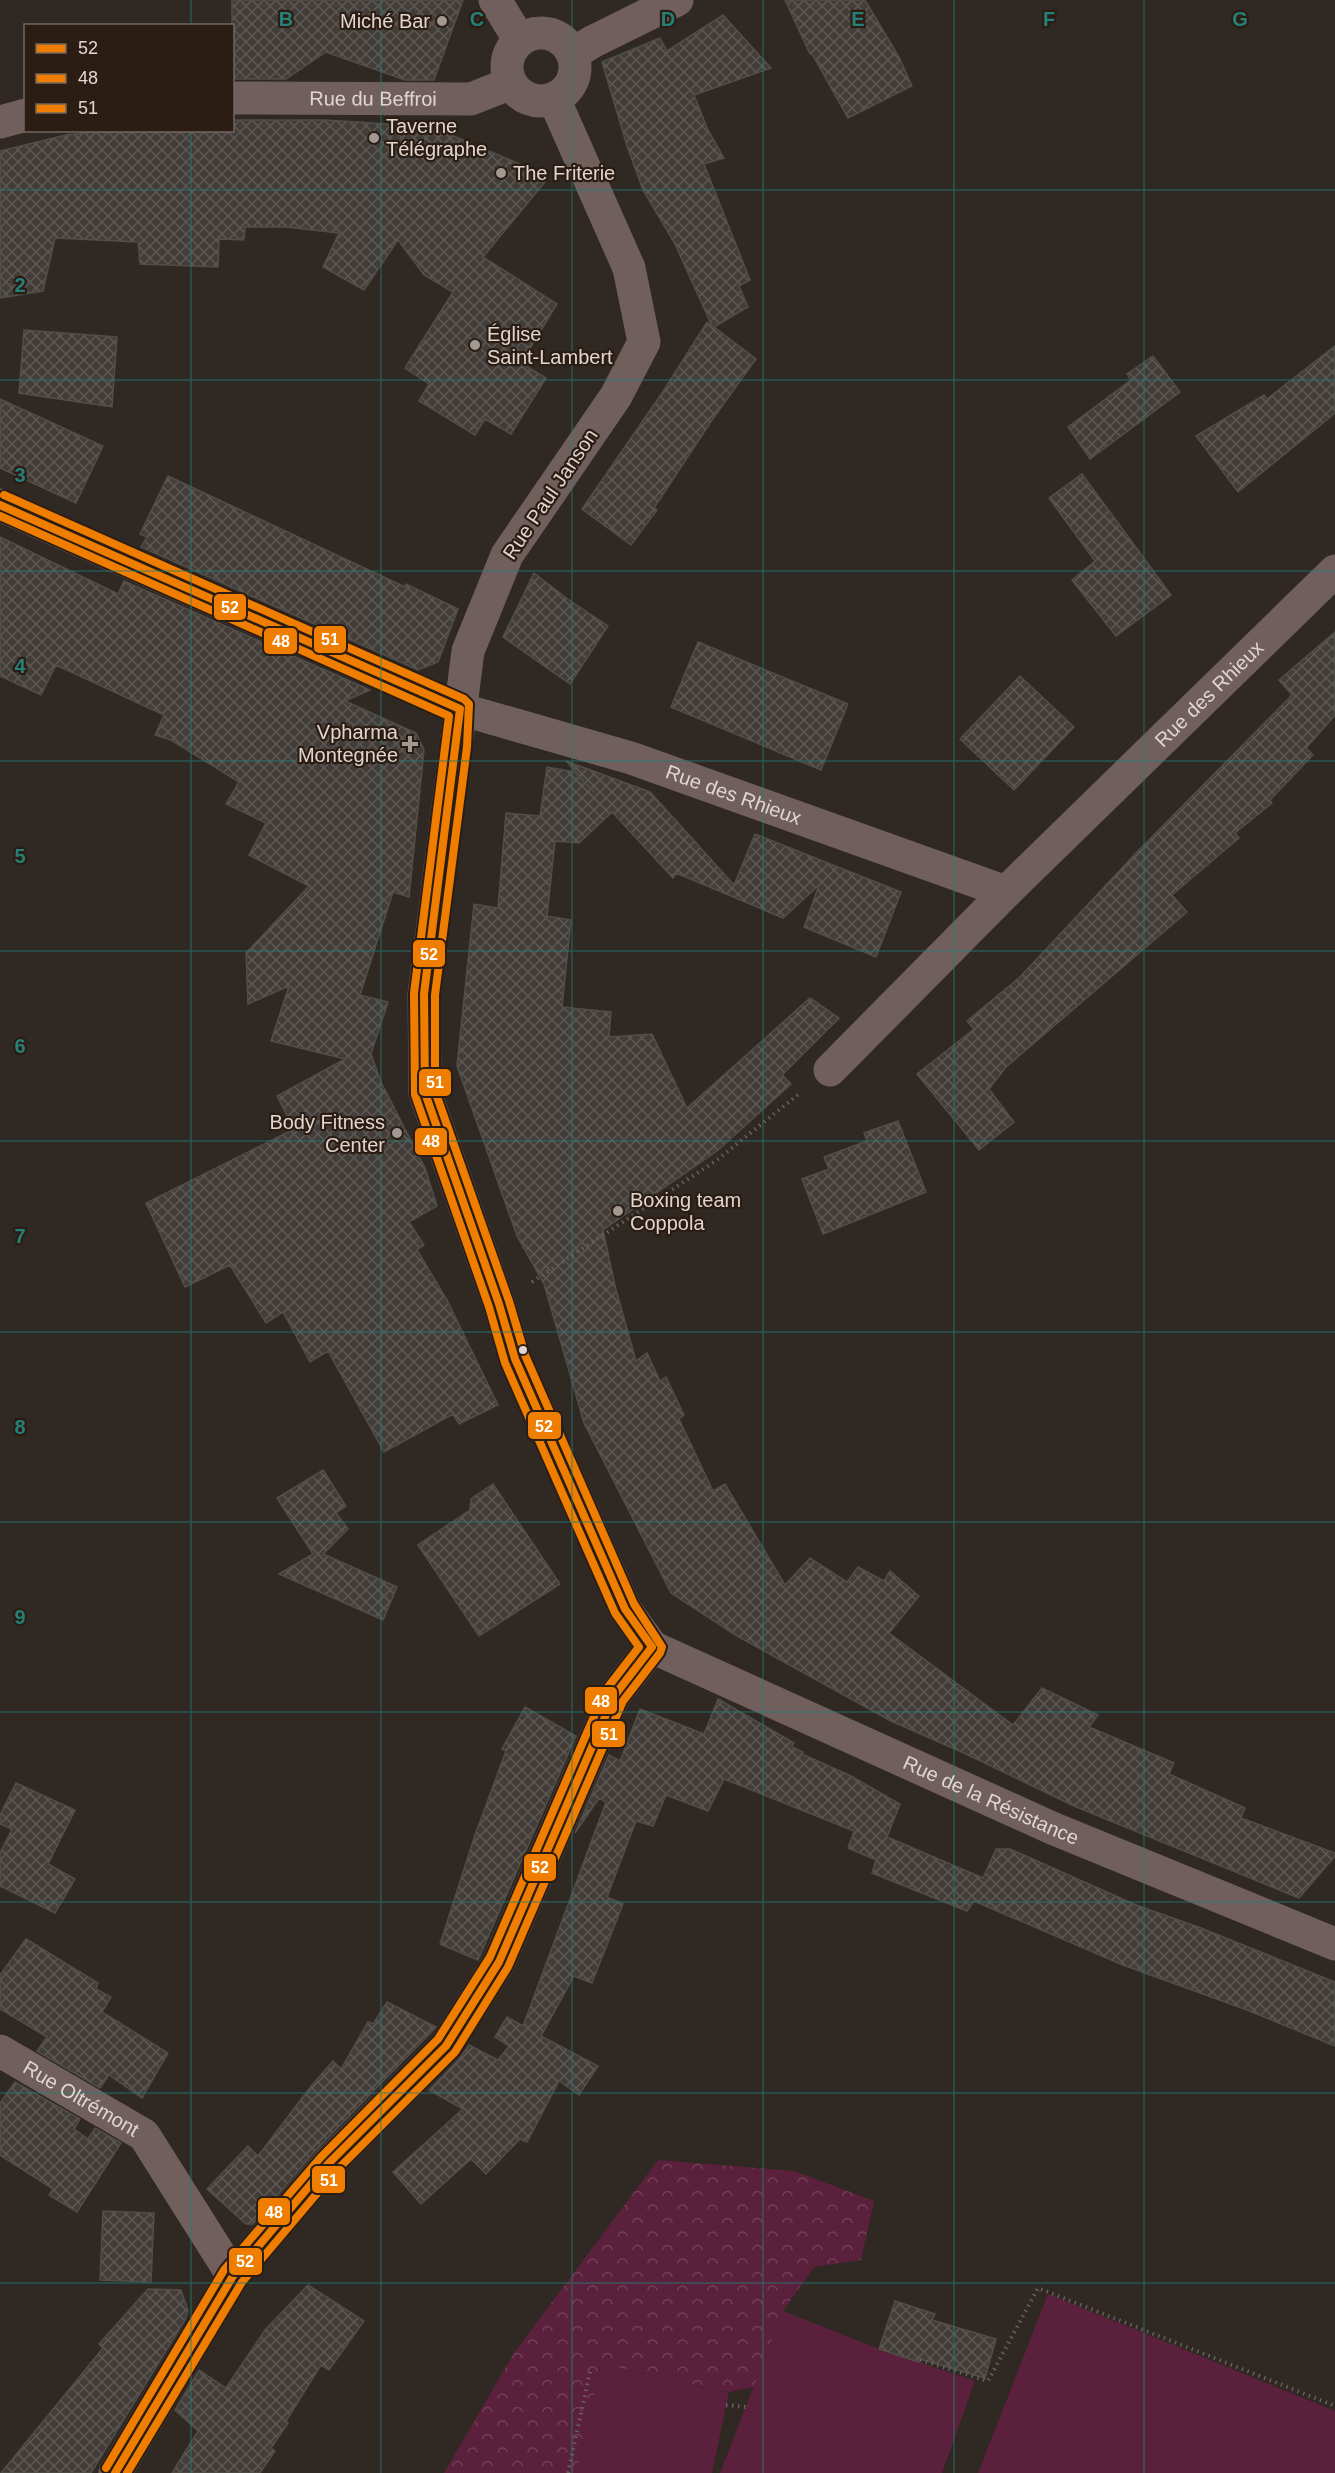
<svg xmlns="http://www.w3.org/2000/svg" width="1335" height="2473" viewBox="0 0 1335 2473" font-family="Arial,sans-serif">
<style>
.forest{fill:url(#forest-crowns)}
.park{fill:#5b213c}
.building{fill:url(#building-cross-hatch);stroke:#514d47;stroke-width:1.5}
.lines{fill:none;stroke-linecap:round;stroke-linejoin:round}
.path{stroke:#6b5f5d;stroke-width:4;stroke-dasharray:1.5 4.5;stroke-linecap:butt}
.minor{stroke:#705f5d;stroke-width:33}
.bus-1-casing{stroke:#2b1d13;stroke-width:12}
.bus-2-casing{stroke:#2b1d13;stroke-width:12}
.bus-3-casing{stroke:#2b1d13;stroke-width:12}
.bus-1{stroke:#ef7d00;stroke-width:8}
.bus-2{stroke:#ef7d00;stroke-width:8}
.bus-3{stroke:#ef7d00;stroke-width:8}
.grid{fill:none;stroke:#248078;stroke-width:1.5;stroke-opacity:0.55}
.poi-dot{fill:#a29993;stroke:#2b1d13;stroke-width:2}
.bus-dot{fill:#e0d6cf;stroke:#2b1d13;stroke-width:2}
.labels{text-anchor:middle;stroke-width:4.5;stroke-linejoin:round;paint-order:stroke}
.poi-label{font-size:20px;fill:#e0d6cf;stroke:#2b1d13;text-anchor:start}
.street-label{font-size:20px;fill:#e0d6cf;stroke:#2b1d13}
.grid-label{font-size:20px;text-anchor:middle;font-weight:bold;fill:#248078;stroke:#2b1d13;stroke-width:4.5;stroke-linejoin:round;paint-order:stroke}
.line-badge{stroke:#2b1d13;stroke-width:2}
.badge-label{font-size:16px;text-anchor:middle;font-weight:bold;fill:#fff}
</style>
<defs>
<pattern id="forest-crowns" width="20" height="18" patternUnits="userSpaceOnUse" patternTransform="scale(1.5)"><rect width="20" height="18" fill="#5b213c"/><path d="M2 6a3 3 0 1 1 6 0M12 15a3 3 0 1 1 6 0" fill="none" stroke="#724057"/></pattern>
<pattern id="building-cross-hatch" width="8" height="8" patternUnits="userSpaceOnUse" patternTransform="scale(1.5)"><rect width="8" height="8" fill="#423d38"/><path d="M0 0l8 8M0 8l8-8" fill="none" stroke="#5d5854"/></pattern>
</defs>
<rect width="100%" height="100%" fill="#2f2823"/>
<path class="forest" d="M 658,2160 L 794,2171 L 874,2201 L 861,2260 L 814,2267 L 783,2311 L 754,2387 L 729,2392 L 601,2364 L 577,2473 L 444,2473 L 514,2353 Z"/>
<path class="park" d="M 1048,2294 L 1335,2411 L 1335,2473 L 978,2473 Z
M 783,2311 L 879,2349 L 975,2381 L 942,2473 L 720,2473 Z
M 601,2364 L 729,2392 L 712,2473 L 577,2473 Z"/>
<path class="building" d="M 232,0 L 463,0 L 434,80 L 405,80 L 326,52 L 286,79 L 232,79 Z
M 785,0 L 865,0 L 899,57 L 912,86 L 848,118 L 812,54 L 810,54 Z
M 723,15 L 771,68 L 694,95 L 708,130 L 724,158 L 704,164 L 750,280 L 739,286 L 748,307 L 714,327 L 756,359 L 712,420 L 654,508 L 657,510 L 631,545 L 582,509 L 664,390 L 707,322 L 712,326 L 675,244 L 643,190 L 627,146 L 602,62 L 660,38 L 667,51 Z
M 232,120 L 326,120 L 402,125 L 444,132 L 520,164 L 545,182 L 483,257 L 557,304 L 521,363 L 546,378 L 511,434 L 485,419 L 475,435 L 419,401 L 429,384 L 405,368 L 453,292 L 424,275 L 398,240 L 364,290 L 323,267 L 339,233 L 286,227 L 245,227 L 244,240 L 219,239 L 218,267 L 140,264 L 138,242 L 55,238 L 43,291 L 0,298 L 0,151 L 66,135 L 105,131 L 105,133 L 137,130 L 232,130 Z
M 24,330 L 117,337 L 112,407 L 19,393 Z
M 1335,346 L 1335,413 L 1238,492 L 1196,436 L 1264,395 L 1267,399 Z
M 1153,356 L 1180,392 L 1090,459 L 1068,427 L 1131,380 L 1127,374 Z
M 0,399 L 103,446 L 76,503 L 0,468 Z
M 1082,474 L 1171,595 L 1116,636 L 1072,580 L 1095,561 L 1049,498 Z
M 168,476 L 405,587 L 406,584 L 458,609 L 438,662 L 418,670 L 141,547 L 147,537 L 140,534 Z
M 0,537 L 118,594 L 124,581 L 370,690 L 345,701 L 416,733 L 424,750 L 409,897 L 393,892 L 360,995 L 388,1002 L 371,1054 L 381,1082 L 425,1168 L 437,1206 L 409,1222 L 424,1245 L 417,1250 L 447,1300 L 498,1405 L 459,1424 L 453,1414 L 384,1452 L 328,1351 L 310,1362 L 283,1312 L 266,1323 L 230,1265 L 185,1287 L 146,1203 L 294,1129 L 277,1096 L 345,1059 L 271,1041 L 289,986 L 248,1004 L 246,953 L 309,886 L 249,855 L 266,823 L 226,804 L 239,782 L 171,740 L 155,735 L 164,715 L 56,665 L 41,695 L 0,676 Z
M 534,573 L 569,600 L 608,626 L 570,684 L 503,637 Z
M 1335,632 L 1335,715 L 1306,748 L 1313,755 L 1270,800 L 1272,803 L 1235,833 L 1239,838 L 1172,895 L 1187,912 L 1006,1067 L 989,1089 L 1014,1122 L 979,1150 L 917,1074 L 974,1029 L 967,1021 L 1019,978 L 1137,852 L 1292,695 L 1279,680 Z
M 698,642 L 848,704 L 821,770 L 671,707 Z
M 1020,676 L 1074,727 L 1014,790 L 960,739 Z
M 566,761 L 650,792 L 734,885 L 755,834 L 901,892 L 876,957 L 804,927 L 819,885 L 783,918 L 676,873 L 673,878 L 612,812 L 579,843 L 555,841 L 547,916 L 571,920 L 562,1007 L 611,1012 L 609,1037 L 652,1034 L 687,1108 L 810,998 L 839,1018 L 782,1075 L 791,1084 L 717,1151 L 603,1230 L 615,1286 L 636,1361 L 647,1353 L 660,1381 L 666,1377 L 684,1415 L 679,1419 L 713,1491 L 725,1484 L 785,1585 L 810,1558 L 847,1582 L 858,1567 L 884,1581 L 890,1571 L 919,1596 L 889,1633 L 1013,1725 L 1042,1688 L 1098,1715 L 1089,1727 L 1174,1763 L 1169,1774 L 1245,1808 L 1241,1818 L 1335,1853 L 1335,1856 L 1299,1898 L 1074,1806 L 964,1753 L 891,1721 L 737,1636 L 671,1593 L 584,1423 L 544,1284 L 517,1236 L 457,1066 L 474,904 L 498,908 L 506,813 L 540,816 L 547,767 L 575,772 L 594,792 Z
M 898,1121 L 926,1192 L 823,1234 L 802,1179 L 829,1169 L 824,1157 L 867,1141 L 864,1133 Z
M 323,1470 L 346,1506 L 336,1513 L 348,1529 L 323,1554 L 397,1587 L 383,1620 L 279,1574 L 313,1554 L 277,1498 Z
M 493,1484 L 560,1584 L 479,1636 L 418,1545 L 470,1510 L 471,1499 Z
M 718,1699 L 794,1743 L 792,1747 L 803,1752 L 802,1754 L 851,1776 L 900,1804 L 887,1837 L 983,1878 L 996,1849 L 1010,1849 L 1136,1905 L 1201,1928 L 1335,1982 L 1335,2046 L 1247,2010 L 1123,1965 L 974,1901 L 967,1911 L 872,1873 L 876,1860 L 848,1848 L 854,1831 L 724,1779 L 708,1811 L 666,1795 L 653,1826 L 636,1821 L 607,1897 L 623,1904 L 592,1983 L 574,1976 L 541,2036 L 598,2066 L 579,2095 L 559,2081 L 527,2142 L 520,2139 L 486,2174 L 471,2159 L 421,2204 L 393,2172 L 463,2109 L 429,2090 L 459,2059 L 469,2045 L 498,2060 L 509,2046 L 495,2037 L 507,2017 L 523,2026 L 606,1802 L 599,1798 L 575,1833 L 609,1755 L 620,1761 L 640,1709 L 704,1734 Z
M 525,1707 L 576,1736 L 478,1960 L 440,1944 L 475,1835 L 506,1751 L 502,1749 Z
M 16,1783 L 75,1810 L 48,1864 L 75,1879 L 55,1913 L 0,1886 L 0,1853 L 12,1829 L 0,1824 L 0,1815 Z
M 26,1939 L 98,1983 L 96,1989 L 111,1997 L 102,2012 L 168,2053 L 142,2098 L 109,2075 L 100,2088 L 37,2051 L 47,2037 L 0,2009 L 0,1975 Z
M 387,2002 L 436,2027 L 314,2152 L 253,2224 L 246,2224 L 207,2189 L 248,2146 L 258,2156 L 312,2085 L 333,2061 L 341,2069 L 368,2022 L 373,2024 Z
M 15,2082 L 80,2119 L 74,2129 L 88,2139 L 95,2128 L 121,2143 L 77,2212 L 49,2195 L 53,2189 L 0,2155 L 0,2103 Z
M 103,2211 L 154,2213 L 151,2282 L 100,2280 Z
M 308,2285 L 364,2321 L 329,2370 L 321,2365 L 286,2421 L 288,2423 L 271,2448 L 275,2451 L 260,2473 L 172,2473 L 198,2431 L 175,2410 L 199,2370 L 226,2388 L 265,2330 Z
M 148,2289 L 181,2290 L 188,2311 L 185,2320 L 91,2473 L 1,2473 L 103,2348 L 99,2344 Z
M 895,2301 L 935,2314 L 932,2320 L 996,2339 L 985,2378 L 920,2359 L 919,2362 L 879,2349 Z"/>
<g class="lines">
<path class="path" d="M 532,1282 L 717,1160 L 800,1093
M 920,2360 L 988,2381 L 1038,2288 L 1335,2406
M 726,2405 L 746,2407
M 568,2473 L 590,2372"/>
<g class="minor">
<path d="M 495,0 L 514,31 L 517,41"/>
<circle cx="541" cy="67" r="34"/>
<path d="M 573,54 L 592,42 L 677,0"/>
<path id="s1" d="M 232,98 L 471,99 L 511,83"/>
<path d="M 554,99 L 629,268 L 644,342 L 616,396 L 507,555 L 468,651 L 424,994 L 425,1093 L 499,1304 L 515,1359 L 625,1609 L 652,1647"/>
<path d="M 0,122 L 26,115"/>
<path id="s2" d="M 0,505 L 460,709 L 631,758 L 1006,892"/>
<path id="s3" d="M 830,1070 L 1006,892 L 1335,571"/>
<path id="s4" d="M 652,1647 L 1052,1828 L 1335,1944"/>
<path id="s5" d="M 0,2051 L 144,2135 L 233,2276"/>
<path d="M 115,2473 L 233,2276 L 328,2164 L 446,2046 L 499,1962 L 614,1696 L 652,1647"/>
</g>
<g class="bus-1-casing">
<path id="bus-1" d="M 0,505 L 460,709
M 460,709 L 424,994 L 425,1093 L 499,1304 L 515,1359 L 625,1609 L 652,1647
M 115,2473 L 233,2276 L 328,2164 L 446,2046 L 499,1962 L 614,1696 L 652,1647"/>
</g>
<g class="bus-2-casing">
<path id="bus-2" d="M 0,516 L 449,716 L 414,993 L 415,1095 L 489,1307 L 505,1363 L 615,1613 L 639,1647 L 605,1691 L 490,1957 L 438,2039 L 321,2157 L 224,2270 L 106,2468"/>
</g>
<g class="bus-3-casing">
<path id="bus-3" d="M 4,495 L 464,699 L 469,704 L 467,747 L 435,995 L 435,1091 L 509,1301 L 525,1355 L 634,1604 L 662,1647 L 660,1653 L 623,1701 L 508,1967 L 455,2052 L 336,2171 L 242,2282 L 127,2473"/>
</g>
<use href="#bus-1" class="bus-1"/>
<use href="#bus-2" class="bus-2"/>
<use href="#bus-3" class="bus-3"/>
</g>
<path class="grid" d="M 191,0 L 191,26M 381,0 L 381,2473M 572,0 L 572,2473M 763,0 L 763,2473M 954,0 L 954,2473M 1144,0 L 1144,2473M 191,130 L 191,2473M 0,190 L 1335,190M 0,380 L 1335,380M 0,571 L 1335,571M 0,761 L 1335,761M 0,951 L 1335,951M 0,1141 L 1335,1141M 0,1332 L 1335,1332M 0,1522 L 1335,1522M 0,1712 L 1335,1712M 0,1902 L 1335,1902M 0,2093 L 1335,2093M 0,2283 L 1335,2283"/>
<g class="poi-dot">
<circle cx="442" cy="21" r="6"/>
<circle cx="374" cy="138" r="6"/>
<circle cx="501" cy="173" r="6"/>
<circle cx="475" cy="345" r="6"/>
<path d="M407 735h6v6h6v6h-6v6h-6v-6h-6v-6h6z"/>
<circle cx="397" cy="1133" r="6"/>
<circle cx="618" cy="1211" r="6"/>
</g>
<circle class="bus-dot" cx="523" cy="1350" r="5"/>
<g class="labels">
<g class="poi-label">
<text x="430" y="28" text-anchor="end">Miché Bar</text>
<text x="386" y="133">Taverne<tspan x="386" dy="23">Télégraphe</tspan></text>
<text x="513" y="180">The Friterie</text>
<text x="487" y="341">Église<tspan x="487" dy="23">Saint-Lambert</tspan></text>
<text x="398" y="739" text-anchor="end">Vpharma<tspan x="398" dy="23">Montegnée</tspan></text>
<text x="385" y="1129" text-anchor="end">Body Fitness<tspan x="385" dy="23">Center</tspan></text>
<text x="630" y="1207">Boxing team<tspan x="630" dy="23">Coppola</tspan></text>
</g>
<g class="street-label">
<text dy="7" stroke="none"><textPath href="#s1" startOffset="141">Rue du Beffroi</textPath></text>
<text transform="translate(550 494) rotate(-56)" y="7">Rue Paul Janson</text>
<text dy="7" stroke="none"><textPath href="#s3" startOffset="534">Rue des Rhieux</textPath></text>
<text dy="7" stroke="none"><textPath href="#s2" startOffset="790">Rue des Rhieux</textPath></text>
<text dy="7" stroke="none"><textPath href="#s4" startOffset="372">Rue de la Résistance</textPath></text>
<text dy="7" stroke="none"><textPath href="#s5" startOffset="94">Rue Oltrémont</textPath></text>
</g>
</g>
<g class="grid-label">
<text x="286" y="26">B</text>
<text x="477" y="26">C</text>
<text x="668" y="26">D</text>
<text x="858" y="26">E</text>
<text x="1049" y="26">F</text>
<text x="1240" y="26">G</text>
<text x="20" y="292">2</text>
<text x="20" y="482">3</text>
<text x="20" y="673">4</text>
<text x="20" y="863">5</text>
<text x="20" y="1053">6</text>
<text x="20" y="1243">7</text>
<text x="20" y="1434">8</text>
<text x="20" y="1624">9</text>
</g>
<g class="line-badge">
<rect x="213" y="593" width="34" height="28" rx="6" fill="#ef7d00"/>
<rect x="313" y="625" width="34" height="29" rx="6" fill="#ef7d00"/>
<rect x="263" y="627" width="35" height="28" rx="6" fill="#ef7d00"/>
<rect x="412" y="939" width="34" height="29" rx="6" fill="#ef7d00"/>
<rect x="418" y="1068" width="34" height="29" rx="6" fill="#ef7d00"/>
<rect x="414" y="1127" width="34" height="29" rx="6" fill="#ef7d00"/>
<rect x="527" y="1411" width="35" height="29" rx="6" fill="#ef7d00"/>
<rect x="584" y="1686" width="34" height="29" rx="6" fill="#ef7d00"/>
<rect x="591" y="1720" width="35" height="28" rx="6" fill="#ef7d00"/>
<rect x="523" y="1853" width="34" height="29" rx="6" fill="#ef7d00"/>
<rect x="311" y="2165" width="35" height="29" rx="6" fill="#ef7d00"/>
<rect x="257" y="2197" width="34" height="29" rx="6" fill="#ef7d00"/>
<rect x="228" y="2247" width="35" height="29" rx="6" fill="#ef7d00"/>
</g>
<g class="badge-label">
<text x="230" y="613">52</text>
<text x="330" y="645">51</text>
<text x="281" y="647">48</text>
<text x="429" y="960">52</text>
<text x="435" y="1088">51</text>
<text x="431" y="1147">48</text>
<text x="544" y="1432">52</text>
<text x="601" y="1707">48</text>
<text x="609" y="1740">51</text>
<text x="540" y="1873">52</text>
<text x="329" y="2186">51</text>
<text x="274" y="2218">48</text>
<text x="245" y="2267">52</text>
</g>
<rect x="24" y="24" width="210" height="108" fill="#2b1d13" stroke="#73675e" stroke-width="1.5"/>
<rect x="36" y="44" width="30" height="9" fill="#ef7d00" stroke="#73675e" stroke-width="1.5"/>
<text x="78" y="54" font-size="18" fill="#e0d6cf">52</text>
<rect x="36" y="74" width="30" height="9" fill="#ef7d00" stroke="#73675e" stroke-width="1.5"/>
<text x="78" y="84" font-size="18" fill="#e0d6cf">48</text>
<rect x="36" y="104" width="30" height="9" fill="#ef7d00" stroke="#73675e" stroke-width="1.5"/>
<text x="78" y="114" font-size="18" fill="#e0d6cf">51</text>
</svg>
